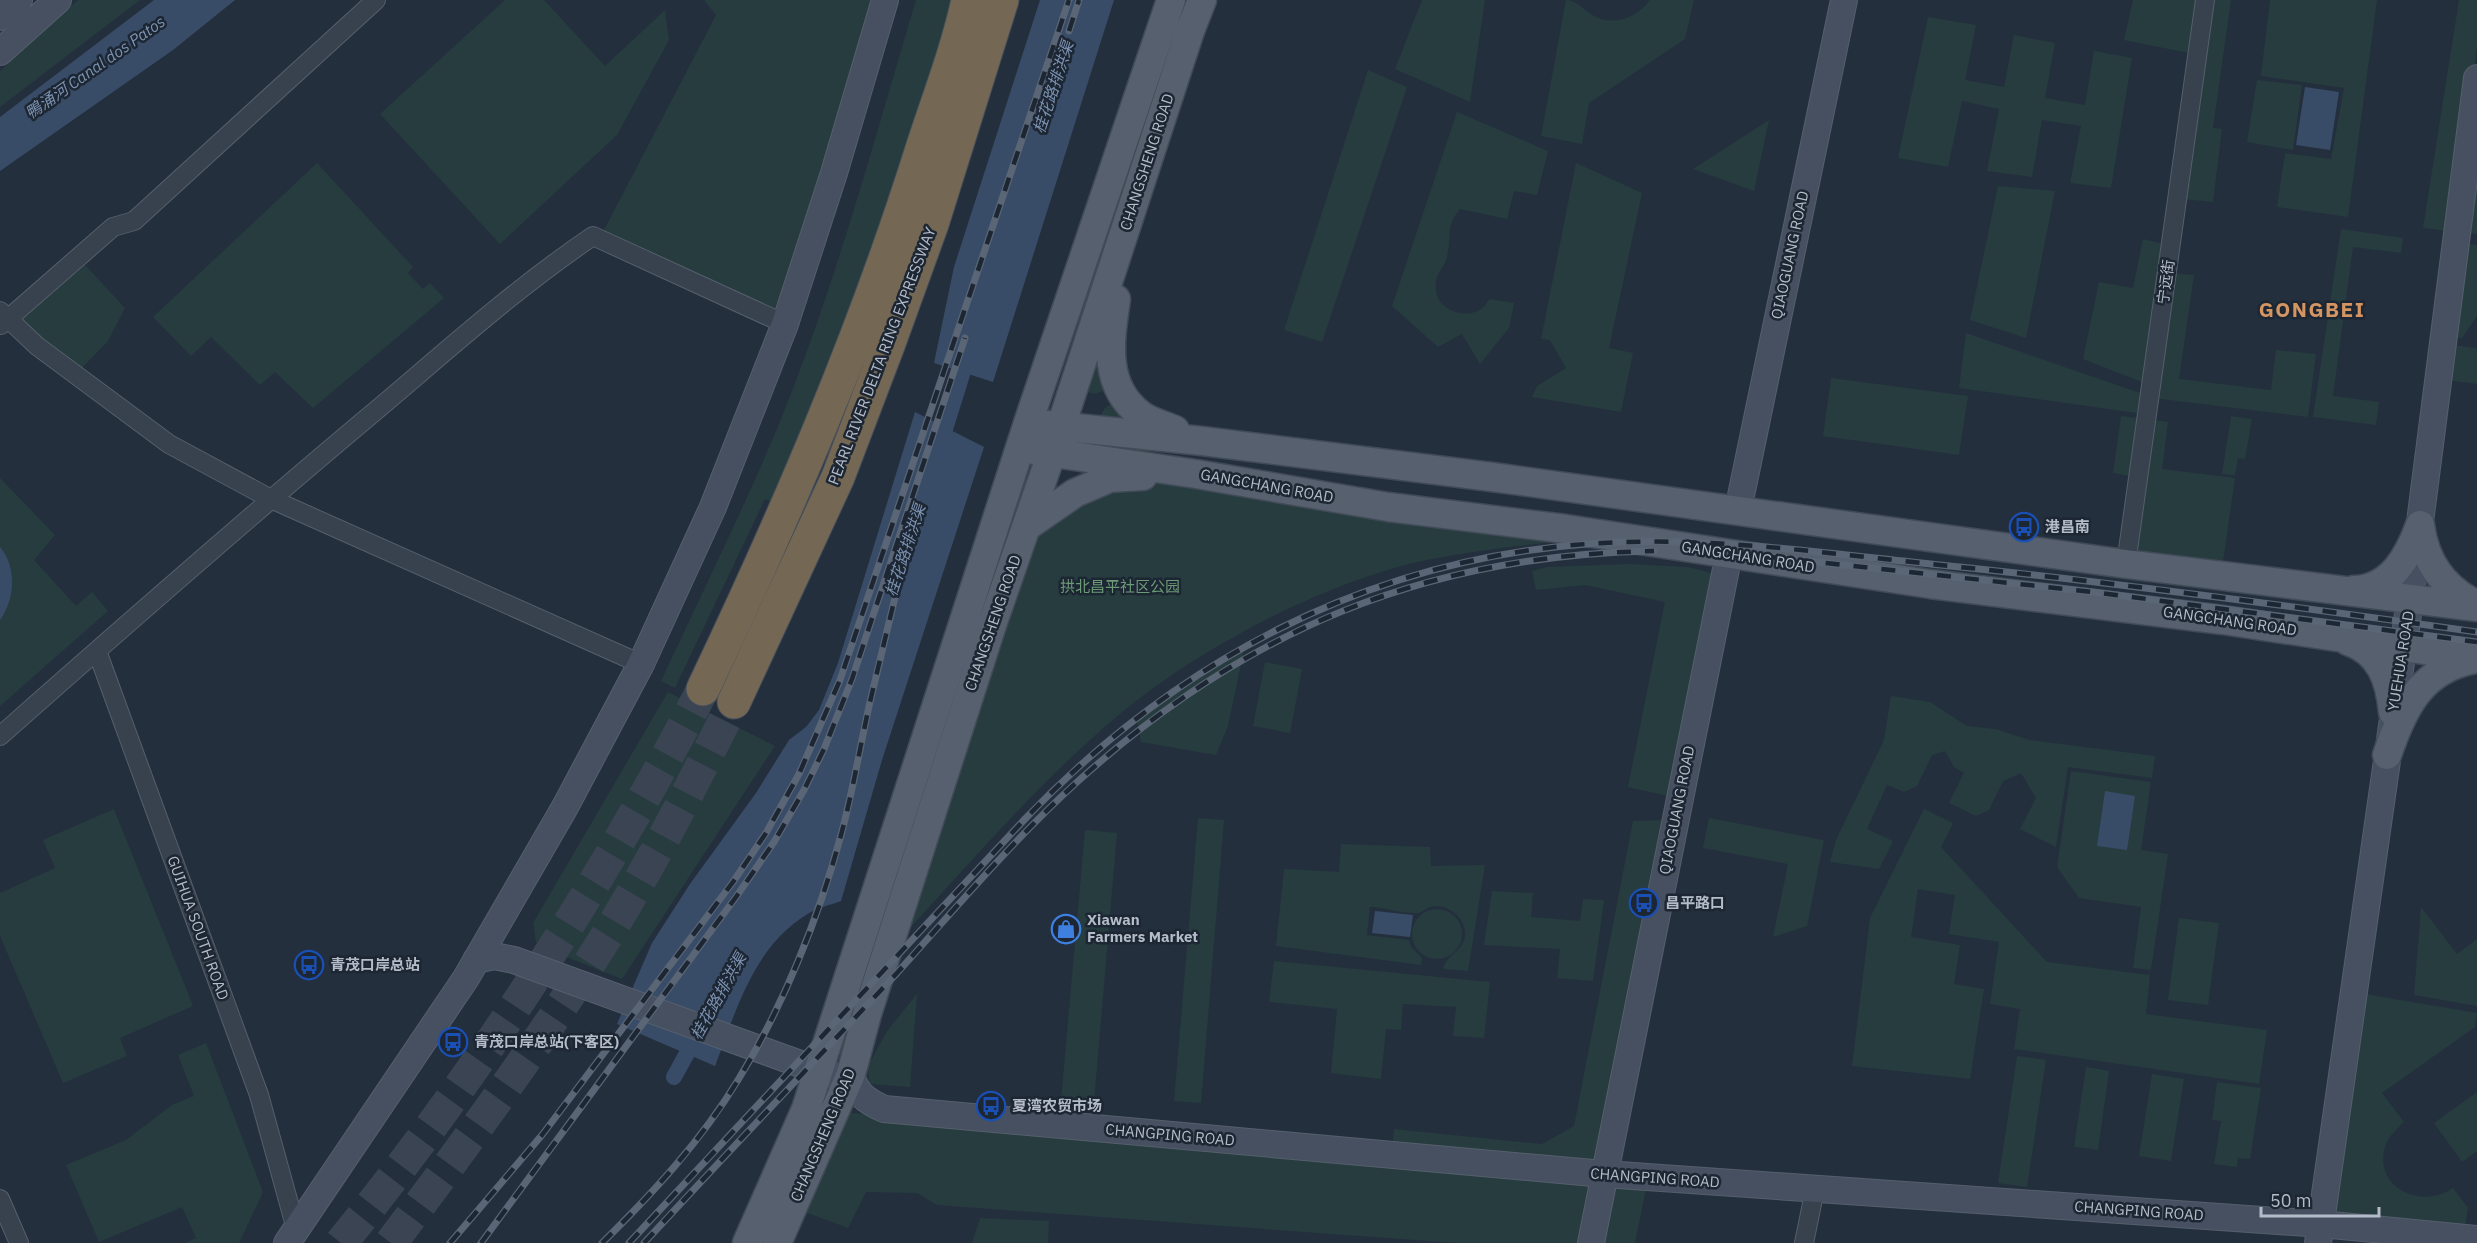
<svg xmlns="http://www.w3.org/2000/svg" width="2477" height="1243" viewBox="0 0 2477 1243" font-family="'IBM Plex Sans','Noto Sans SC',sans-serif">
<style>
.green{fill:#263c3f}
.water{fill:#394c67}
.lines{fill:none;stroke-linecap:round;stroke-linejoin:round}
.canal{stroke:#394c67;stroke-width:16}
.highway-tunnel{stroke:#3a4453;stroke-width:33;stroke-dasharray:33 16;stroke-linecap:butt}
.street-casing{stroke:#565f6c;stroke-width:20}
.secondary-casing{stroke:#565f6c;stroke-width:28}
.primary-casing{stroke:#414a57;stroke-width:31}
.highway-casing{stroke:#434c59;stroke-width:35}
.street{stroke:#38414e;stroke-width:18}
.secondary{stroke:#465061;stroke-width:26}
.primary{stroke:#56606e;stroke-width:28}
.highway{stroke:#746855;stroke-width:33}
.rail-casing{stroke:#5a6575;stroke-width:7}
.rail{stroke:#1d2633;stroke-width:4.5;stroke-dasharray:14;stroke-linecap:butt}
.labels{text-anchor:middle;stroke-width:5;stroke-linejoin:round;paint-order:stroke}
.street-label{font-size:15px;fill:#b4bcc9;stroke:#1d2633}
.poi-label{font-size:15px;font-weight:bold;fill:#b4bcc9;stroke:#1d2633;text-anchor:start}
.park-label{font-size:15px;fill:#6b9a76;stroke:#1d2633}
.water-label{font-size:16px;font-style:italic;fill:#7c92b1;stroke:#1d2633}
.district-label{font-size:21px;font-weight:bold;letter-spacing:1.5px;fill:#d59563;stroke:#1d2633}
</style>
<rect width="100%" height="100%" fill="#242f3e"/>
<path class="green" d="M 78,0 L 140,0 L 0,107 L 0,71 Z
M 505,0 L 544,0 L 605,66 L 665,10 L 669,40 L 617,135 L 500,244 L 380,114 Z
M 704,0 L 877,0 L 783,317 L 603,232 L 716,15 Z
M 916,0 L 963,0 L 781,506 L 765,499 L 675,688 L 661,681 C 700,597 741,514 777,429 C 834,290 873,144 916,0 Z
M 1422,0 L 1485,0 L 1470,102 L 1395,69 Z
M 1566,0 C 1577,0 1583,10 1594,16 C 1614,27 1638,17 1650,0 L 1694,0 L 1685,39 L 1589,103 L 1582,144 L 1541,136 Z
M 2133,0 L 2201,0 L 2194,54 L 2124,40 Z
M 2215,0 L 2231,0 L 2213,128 L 2222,129 L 2213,202 L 2182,199 Z
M 2270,0 L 2377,0 L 2348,217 L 2277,207 L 2285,153 L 2331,159 L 2344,88 L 2261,76 Z
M 2459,0 L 2477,0 L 2477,46 L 2455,232 L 2423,228 Z
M 1928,17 L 1976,25 L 1965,80 L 2004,87 L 2014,35 L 2055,43 L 2045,98 L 2085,105 L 2094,51 L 2132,58 L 2111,188 L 2070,183 L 2081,126 L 2042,120 L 2032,177 L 1987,171 L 1999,109 L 1962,101 L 1948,167 L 1898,158 Z
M 1368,70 L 1407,87 L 1322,342 L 1284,330 Z
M 2257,80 L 2302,85 L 2293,150 L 2247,142 Z
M 1457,112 L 1548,151 L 1537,195 L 1514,191 L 1507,219 L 1460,209 C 1445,227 1452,237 1447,257 C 1444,270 1434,272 1436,291 C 1438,310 1466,320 1481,309 C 1484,307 1487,302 1490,299 L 1514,303 L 1509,328 L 1480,364 L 1462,334 L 1438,347 L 1392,306 Z
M 1769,120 L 1754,191 L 1693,169 Z
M 2477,124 L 2477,234 L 2464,232 Z
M 317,163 L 413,267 L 408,273 L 423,289 L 430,283 L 444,298 L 313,408 L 275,372 L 260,385 L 211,337 L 191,356 L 153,317 Z
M 1576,163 L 1642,193 L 1609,348 L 1633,353 L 1621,412 L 1532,397 L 1537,386 L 1566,368 L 1550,340 L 1541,339 Z
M 1998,186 L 2055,191 L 2026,338 L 1970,320 Z
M 2341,229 L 2403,238 L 2401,253 L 2353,247 L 2333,396 L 2379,402 L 2376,425 L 2313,417 Z
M 2143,239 L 2167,245 L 2147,384 L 2083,359 L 2099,282 L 2133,288 Z
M 2460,243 L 2477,245 L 2477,316 L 2462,338 L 2447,337 Z
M 85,265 L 125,308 L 108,341 L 78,372 L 19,322 Z
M 2171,273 L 2194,275 L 2179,379 L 2271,390 L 2276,350 L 2316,354 L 2308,417 L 2153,398 Z
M 1966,333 L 2140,393 L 2137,413 L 1959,388 Z
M 2452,345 L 2477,348 L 2477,384 L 2446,380 Z
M 1097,362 L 1102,380 L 1106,387 L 1101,392 L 1093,394 L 1085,390 L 1094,363 Z
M 1831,378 L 1968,396 L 1959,455 L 1823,436 Z
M 1116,401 L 1133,420 L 1100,416 L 1105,408 Z
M 2121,416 L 2168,422 L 2162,469 L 2235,478 L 2222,569 L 2129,556 L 2143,478 L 2113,473 Z
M 2231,416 L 2252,419 L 2245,459 L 2238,458 L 2235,475 L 2222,474 Z
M 1195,474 L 1616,537 C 1552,541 1490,548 1427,560 C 1326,581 1199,648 1121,713 C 1036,784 964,870 890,950 L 1027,527 L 1076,493 Z
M 0,478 L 55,535 L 34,560 L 76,606 L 92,592 L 108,611 L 0,706 Z
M 1629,564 L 1688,567 L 1719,575 L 1672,797 L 1628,787 L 1665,602 L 1585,585 L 1536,590 L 1532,571 L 1547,567 Z
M 1244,650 L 1228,726 L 1216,755 L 1141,742 L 1137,720 L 1186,684 Z
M 1265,662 L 1302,669 L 1290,733 L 1253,726 Z
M 668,692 L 775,746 L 622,979 L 541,947 L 536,942 L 533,923 Z
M 1891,696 L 1930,702 L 1967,726 L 1995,729 L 2030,740 L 2155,756 L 2152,778 L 2068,767 L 2056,847 L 2020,829 L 2036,798 L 2021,773 L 2003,781 L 1989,810 L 1976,816 L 1949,803 L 1964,773 L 1954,767 L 1945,751 L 1932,755 L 1917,786 L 1904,792 L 1887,785 L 1867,829 L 1893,841 L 1879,869 L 1830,862 L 1836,840 L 1884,740 Z
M 2071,771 L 2151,782 L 2141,850 L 2168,854 L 2151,970 L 2133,968 L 2141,907 L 2079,898 L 2057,867 Z
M 114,809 L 193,1006 L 120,1038 L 127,1056 L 63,1083 L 0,936 L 0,893 L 55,868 L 43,840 Z
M 1924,809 L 1953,823 L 1941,847 L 2047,962 L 2150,975 L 2146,1014 L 2267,1030 L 2259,1084 L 2014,1049 L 2020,1009 L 1990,1004 L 1999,942 L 1949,934 L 1955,895 L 1918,889 L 1911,937 L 1960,945 L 1954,984 L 1984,989 L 1970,1079 L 1852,1066 L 1870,918 Z
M 1198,818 L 1224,820 L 1201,1103 L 1174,1101 Z
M 1709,818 L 1824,840 L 1807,926 L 1773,937 L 1788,864 L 1703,848 Z
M 1668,820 L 1601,1171 L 1392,1151 L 1394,1129 L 1542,1144 L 1574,1126 L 1633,821 Z
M 1085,830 L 1117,833 L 1094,1102 L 1061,1100 Z
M 1341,844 L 1430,847 L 1431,866 L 1485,865 L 1468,971 L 1443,969 C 1446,955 1464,951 1465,935 C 1466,917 1446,902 1430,907 C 1425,909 1421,913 1417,913 C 1402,914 1385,907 1370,907 L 1367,935 L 1409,940 L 1411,947 L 1422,958 L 1421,965 L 1276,946 L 1284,869 L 1339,872 Z
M 1492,891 L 1533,893 L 1531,917 L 1580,921 L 1583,899 L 1604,900 L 1593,981 L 1557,978 L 1560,949 L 1484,945 Z
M 2421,907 L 2457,954 L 2477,939 L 2477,1006 L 2414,995 Z
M1412 934a25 25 0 1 1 50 0a25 25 0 1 1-50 0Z
M 2179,918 L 2219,923 L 2208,1005 L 2168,1000 Z
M 1274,961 L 1490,982 L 1484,1038 L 1453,1036 L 1456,1007 L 1403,1004 L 1401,1030 L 1386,1029 L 1381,1079 L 1331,1073 L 1337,1009 L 1269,1002 Z
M 2359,993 L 2477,1013 L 2475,1027 L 2382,1093 L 2404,1122 C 2398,1128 2389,1136 2386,1144 C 2371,1186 2419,1211 2453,1188 L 2468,1208 L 2464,1234 L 2326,1219 Z
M 917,994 L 910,1087 L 869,1084 L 868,1066 L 887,1031 Z
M 206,1043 L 263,1192 L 239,1243 L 185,1243 L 196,1238 L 182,1207 L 99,1242 L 66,1165 L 126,1140 L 172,1105 L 194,1096 L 178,1055 Z
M 2017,1056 L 2046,1060 L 2027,1187 L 1998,1183 Z
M 2086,1067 L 2109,1071 L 2098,1150 L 2074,1147 Z
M 2152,1074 L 2184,1079 L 2171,1161 L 2139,1156 Z
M 2217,1082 L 2261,1088 L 2250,1159 L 2238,1158 L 2237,1167 L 2214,1164 L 2221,1121 L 2212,1120 Z
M 2477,1092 L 2477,1151 L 2462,1162 L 2434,1123 Z
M 841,1112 L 1599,1177 L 1587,1243 L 1456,1243 L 937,1205 L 917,1193 L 866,1192 L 848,1228 L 797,1209 Z
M 1608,1182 L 1647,1184 L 1635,1243 L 1596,1243 Z
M 980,1218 L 1049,1221 L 1048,1243 L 972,1243 Z"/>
<path class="water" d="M 154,0 L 235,0 L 173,50 L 0,171 L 0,117 Z
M 1040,0 L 1114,0 L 993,382 L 934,363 L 954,267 Z
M 2305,87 L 2339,92 L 2330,150 L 2296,145 Z
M 915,412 L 984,447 L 882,760 L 841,901 C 830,905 816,908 806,915 C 753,948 736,1011 715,1066 L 617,1024 L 652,943 L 690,884 L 756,793 L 789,740 L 806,727 L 819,710 L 838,663 Z
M 0,547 C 17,567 15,599 0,620 Z
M 2105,791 L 2135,796 L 2127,850 L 2097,846 Z
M 1375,911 L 1413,915 L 1410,937 L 1372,933 Z"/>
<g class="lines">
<path class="canal" d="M 939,448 L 969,352
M 674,1077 L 697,1035"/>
<path class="highway-tunnel" d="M 341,1243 C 480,1072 601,885 703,689
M 391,1243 C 481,1123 571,1002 645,871 C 677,816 705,759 734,702"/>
<g class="street-casing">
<path id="street" d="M 0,311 L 37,346 L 169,444 L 271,499 L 641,664
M 1,325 L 113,227 L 134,221 L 376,0
M 2126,564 L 2205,0
M 97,651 L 259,1095 L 296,1229
M 0,736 C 121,629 243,522 367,418 C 441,356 513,290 593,236 L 785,324
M 0,1199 L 19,1243
M 1804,1243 L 1815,1189"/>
</g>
<g class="secondary-casing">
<path id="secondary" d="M 0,17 L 19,0
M 0,52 L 58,0
M 1738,510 L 1844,0
M 476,960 L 494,956 L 514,960 L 828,1074 L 839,1077 L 851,1074 C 855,1093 866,1101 884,1109 L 1604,1174 L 2321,1224 L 2477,1239
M 287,1243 L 466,978 L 565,807 L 641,664 L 713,507 L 785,324 L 834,173 L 885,0
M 1591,1243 L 1729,554
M 2318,1243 L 2410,600 L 2477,78"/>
</g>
<g class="primary-casing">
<path id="primary" d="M 1116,299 C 1110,340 1102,386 1141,415 C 1150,422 1164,425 1175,430
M 1028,423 L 1202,441 L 1492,477 L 2126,564 L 2477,607
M 1020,448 L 1196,474 L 1388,507 L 1566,529 L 1930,584 L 2223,620 L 2477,658
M 2420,525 C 2425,562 2443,588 2477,605
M 1026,527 L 1075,493 L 1110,478 L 1143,476
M 2354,590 C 2392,589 2409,555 2420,525
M 2348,641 C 2381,652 2390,681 2393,712
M 2387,755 C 2403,708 2421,669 2475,659
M 747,1243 L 806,1109 L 1028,423 L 1171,0
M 777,1243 L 851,1074 L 867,1014 L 992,625 L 1061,426 L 1190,31 L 1202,0"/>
</g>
<g class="highway-casing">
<path id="highway" d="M 703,689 C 786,515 863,336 921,152 C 937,102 957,51 968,0
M 734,702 L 838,477 L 889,343 L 932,224 L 1002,0"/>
</g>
<use href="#street" class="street"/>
<use href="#secondary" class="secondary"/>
<use href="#primary" class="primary"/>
<use href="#highway" class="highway"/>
<g class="rail-casing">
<path id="rail" d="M 1069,31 L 1079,0
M 1770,557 L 2093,592 L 2477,642
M 450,1243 L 542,1135 L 733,882 L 766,833 L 799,774 L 840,680 L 1069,0
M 481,1243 L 736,897 L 774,842 L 804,790 L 824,749 L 852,679 L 965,338
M 602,1243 C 653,1193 701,1141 738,1080 C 783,1007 819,917 841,835 C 853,791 860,746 870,702 C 884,642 899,582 913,522
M 629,1243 L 1024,820 C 1176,661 1365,561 1586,544 C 1704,535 1823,553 1940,565 C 2120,583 2298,607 2477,632
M 644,1243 C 728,1152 813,1063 897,973 C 955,909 1012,841 1076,783 C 1245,630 1425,555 1654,551"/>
</g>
<use href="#rail" class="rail"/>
</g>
<defs>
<g id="bus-ring" transform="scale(1.5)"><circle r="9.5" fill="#1d2633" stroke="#1a4fb4" stroke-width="1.5"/><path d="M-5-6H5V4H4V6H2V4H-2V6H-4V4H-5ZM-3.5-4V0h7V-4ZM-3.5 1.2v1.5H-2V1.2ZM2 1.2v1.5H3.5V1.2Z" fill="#1a4fb4"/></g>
<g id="shop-ring" transform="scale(1.5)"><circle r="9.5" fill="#1d2633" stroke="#3f7fe0" stroke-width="1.5"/><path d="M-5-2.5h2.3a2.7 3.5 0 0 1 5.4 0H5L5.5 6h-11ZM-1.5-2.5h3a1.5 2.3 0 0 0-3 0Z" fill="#3f7fe0"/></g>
</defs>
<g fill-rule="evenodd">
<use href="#bus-ring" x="2024" y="527"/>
<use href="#bus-ring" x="1644" y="903"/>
<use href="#shop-ring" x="1066" y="929"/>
<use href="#bus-ring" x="309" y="965"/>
<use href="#bus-ring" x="453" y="1042"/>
<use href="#bus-ring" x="991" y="1106"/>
</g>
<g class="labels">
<g class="street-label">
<text transform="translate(1147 162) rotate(-72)" y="5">CHANGSHENG ROAD</text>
<text transform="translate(1790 255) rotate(-78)" y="5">QIAOGUANG ROAD</text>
<text transform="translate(2166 282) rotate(-82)" y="5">宁远街</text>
<text transform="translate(882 356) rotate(-69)" y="5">PEARL RIVER DELTA RING EXPRESSWAY</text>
<text transform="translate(1267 486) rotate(10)" y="5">GANGCHANG ROAD</text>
<text transform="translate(1748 557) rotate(9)" y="5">GANGCHANG ROAD</text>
<text transform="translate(2230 621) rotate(8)" y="5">GANGCHANG ROAD</text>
<text transform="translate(993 623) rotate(-71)" y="5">CHANGSHENG ROAD</text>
<text transform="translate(2401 661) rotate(-81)" y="5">YUEHUA ROAD</text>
<text transform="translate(1677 810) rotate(-79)" y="5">QIAOGUANG ROAD</text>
<text transform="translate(198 928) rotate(70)" y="5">GUIHUA SOUTH ROAD</text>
<text transform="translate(823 1135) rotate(-67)" y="5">CHANGSHENG ROAD</text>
<text transform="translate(1170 1135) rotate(5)" y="5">CHANGPING ROAD</text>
<text transform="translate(1655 1178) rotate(4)" y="5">CHANGPING ROAD</text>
<text transform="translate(2139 1211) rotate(4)" y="5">CHANGPING ROAD</text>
</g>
<g class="poi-label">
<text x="2045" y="532">港昌南</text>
<text x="1665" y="908">昌平路口</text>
<text x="1087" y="925">Xiawan<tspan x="1087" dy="17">Farmers Market</tspan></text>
<text x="330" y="970">青茂口岸总站</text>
<text x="474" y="1047">青茂口岸总站(下客区)</text>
<text x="1012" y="1111">夏湾农贸市场</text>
</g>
<g class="park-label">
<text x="1120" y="592">拱北昌平社区公园</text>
</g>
<g class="water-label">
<text transform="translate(95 67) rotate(-35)" y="6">鴨涌河 Canal dos Patos</text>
<text transform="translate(1053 87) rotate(-72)" y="6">桂花路排洪渠</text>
<text transform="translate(905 550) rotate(-72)" y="6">桂花路排洪渠</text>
<text transform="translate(718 996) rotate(-61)" y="6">桂花路排洪渠</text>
</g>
<g class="district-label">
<text x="2312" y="317">GONGBEI</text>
</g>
</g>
<path d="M2261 1207v9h118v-9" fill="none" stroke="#b4bcc9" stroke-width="3"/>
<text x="2270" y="1207" font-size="18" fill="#b4bcc9" stroke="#1d2633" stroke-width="4.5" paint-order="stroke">50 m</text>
</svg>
